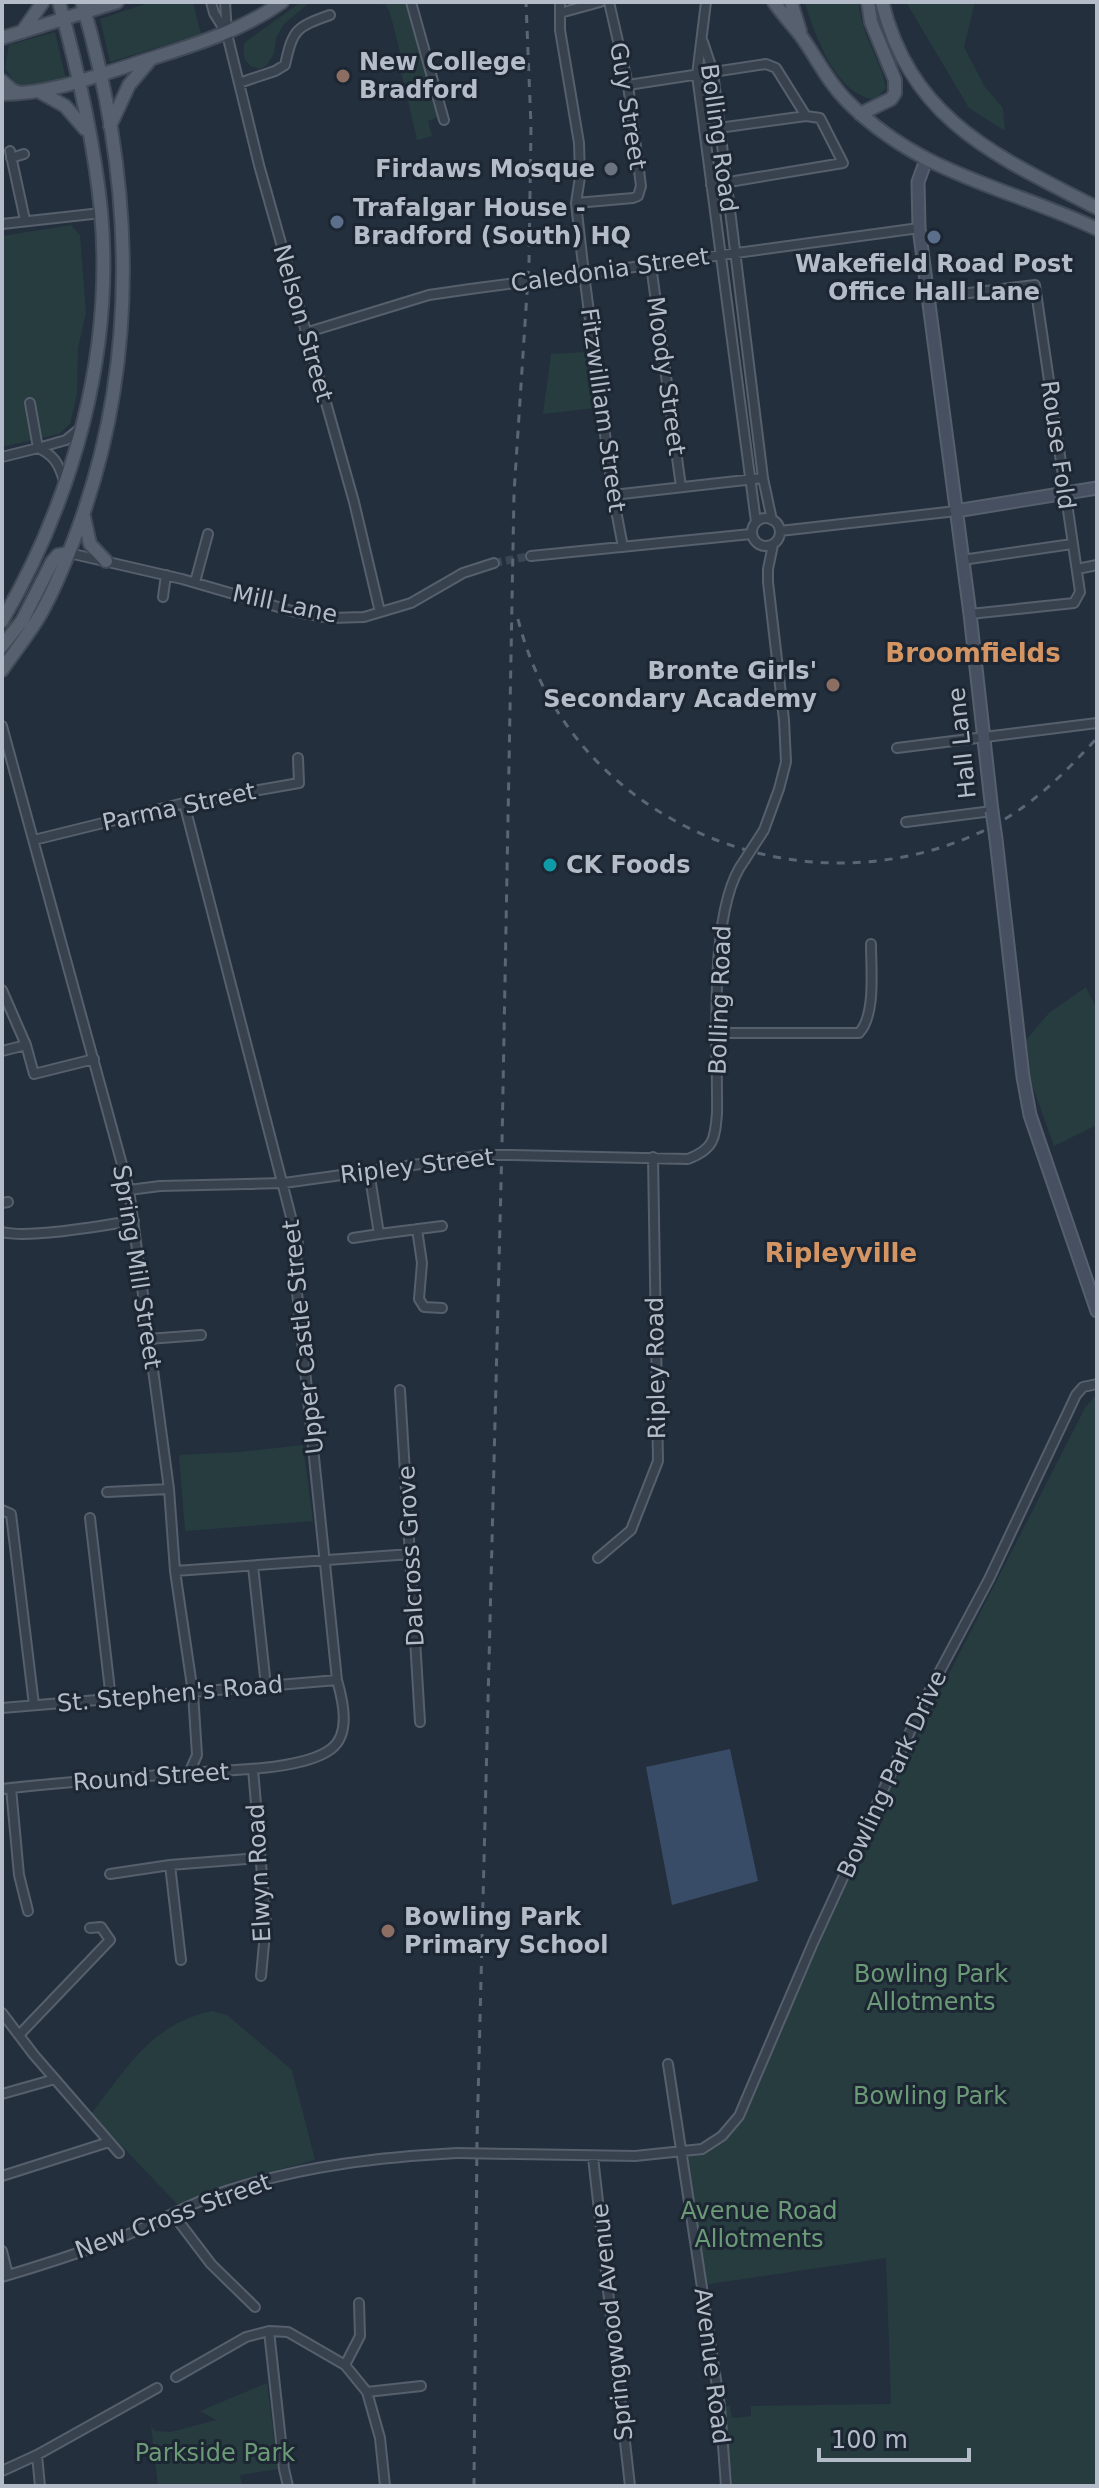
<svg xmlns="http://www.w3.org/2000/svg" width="1099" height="2488" viewBox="0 0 1099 2488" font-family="'DejaVu Sans',sans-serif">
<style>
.green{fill:#263c3f}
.water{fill:#394c67}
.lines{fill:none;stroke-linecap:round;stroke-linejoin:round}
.street-tunnel{stroke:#3a4453;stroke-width:8;stroke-dasharray:8 4;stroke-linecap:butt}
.street-casing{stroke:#565f6c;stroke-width:12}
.secondary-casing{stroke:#565f6c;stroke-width:15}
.primary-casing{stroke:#414a57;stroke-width:16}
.street{stroke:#38414e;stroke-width:8}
.secondary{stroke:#465061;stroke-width:11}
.primary{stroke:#56606e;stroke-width:12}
.rail{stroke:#5a6575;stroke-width:3;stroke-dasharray:8 8;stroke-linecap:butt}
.street-bridge-casing{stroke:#565f6c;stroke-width:12;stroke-linecap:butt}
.secondary-bridge-casing{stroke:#565f6c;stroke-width:15;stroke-linecap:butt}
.street-bridge{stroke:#38414e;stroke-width:8}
.secondary-bridge{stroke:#465061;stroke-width:11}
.education-dot{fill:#8d6e63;stroke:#1d2633;stroke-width:3}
.worship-dot{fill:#6b7280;stroke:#1d2633;stroke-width:3}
.service-dot{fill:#5c6f8a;stroke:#1d2633;stroke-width:3}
.culture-dot{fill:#0f9aa8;stroke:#1d2633;stroke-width:3}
.labels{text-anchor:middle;stroke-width:6;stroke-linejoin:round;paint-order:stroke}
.poi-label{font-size:24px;font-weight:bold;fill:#b4bcc9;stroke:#1d2633;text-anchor:start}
.street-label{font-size:24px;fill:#b4bcc9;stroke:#1d2633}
.park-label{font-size:24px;fill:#6b9a76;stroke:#1d2633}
.neighbourhood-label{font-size:26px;font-weight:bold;fill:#d59563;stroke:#1d2633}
</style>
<rect width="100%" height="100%" fill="#242f3e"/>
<path class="green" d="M 151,2 L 193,2 L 201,34 L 110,62 L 100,19 Z
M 301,2 L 310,2 L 284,24 L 276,38 L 274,53 L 267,65 L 260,69 C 245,66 242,57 244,43 Z
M 377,2 L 405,2 L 438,117 L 428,121 L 432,136 L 417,140 L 397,54 L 400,52 L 390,13 L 385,3 L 378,5 Z
M 804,2 L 859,2 C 859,31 881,59 886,88 L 875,100 C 833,92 817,37 804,2 Z
M 906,2 L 975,2 L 964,47 L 985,87 L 1003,108 L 1005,131 L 969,108 Z
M 55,32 L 66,79 L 27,87 L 16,84 L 5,68 L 9,45 Z
M 71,225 L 80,235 L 86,313 L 78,348 L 77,394 L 70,424 L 59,434 L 2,447 L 2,236 Z
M 587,352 L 595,408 L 543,414 L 551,354 Z
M 1086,987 L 1097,1010 L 1097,1125 L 1054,1146 L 1029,1076 L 1026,1040 L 1049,1013 Z
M 1097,1394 L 1097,2486 L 726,2486 L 720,2406 L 730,2406 L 732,2418 L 751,2416 L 751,2406 L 891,2404 L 886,2258 L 702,2285 L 681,2152 L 702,2149 L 739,2116 L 825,1916 L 1085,1408 Z
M 303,1445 L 313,1521 L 185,1531 L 179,1455 L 240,1452 Z
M 212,2011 L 227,2015 L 292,2070 L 315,2160 L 232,2182 L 180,2207 L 91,2114 C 127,2068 151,2024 212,2011 Z
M 267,2383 L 278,2469 L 240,2475 L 242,2486 L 158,2486 L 151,2426 L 155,2431 L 171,2432 L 216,2420 L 200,2411 Z"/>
<path class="water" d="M 730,1749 L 758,1881 L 672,1905 L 646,1767 Z"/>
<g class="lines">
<path class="street-tunnel" d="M 494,563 L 531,556"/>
<g class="street-casing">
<path id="street" d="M 211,2 L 214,13 L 227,34 L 259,165 L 354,502 L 380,612
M 225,2 L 227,33
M 411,2 L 444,120
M 560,2 L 560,30 L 579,143 L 580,177 L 576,203 L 584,274 L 613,495 L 623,547
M 706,2 L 697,75 L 756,522
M 560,13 L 600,2
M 703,42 L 713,72 L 763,478 L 772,520
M 239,83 L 275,71 L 285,65 C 293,29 296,27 330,15
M 628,85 L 766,64 L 776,68 L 806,116 L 820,118 L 843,163 L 711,185
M 704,130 L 806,116
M 10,151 L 25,220
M 11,158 L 24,154
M 576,203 L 633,198 L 638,196 L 641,186 L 628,85 L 609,2
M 2,224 L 101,213
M 651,265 L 681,487
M 554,278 L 919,228
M 928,298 L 1035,285 L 1080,592 L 1074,603 L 970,614
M 305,333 L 429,295 L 470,289
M 2,457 L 38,448 L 30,403
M 64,481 C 59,464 54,455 38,448 L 66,440 L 82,427
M 613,495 L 763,478
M752 532a14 14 0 1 1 28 0a14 14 0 1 1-28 0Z
M 780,531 L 956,511
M 69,553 L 182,579 L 292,611 L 330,618 L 364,617 L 411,603 L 463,573 L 494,563
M 531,556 L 751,534
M 962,560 L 1072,544
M 1077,569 L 1097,565
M 195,582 L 208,534
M 163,597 L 166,575
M 2,726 L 129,1190 L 169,1489 L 175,1571 L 193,1693 L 197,1755 L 189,1773
M 897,748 L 1097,723
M 906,822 L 992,811
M 764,830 L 779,789 L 786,762 L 784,720 L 768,582 L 768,569 L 773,545
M 34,840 L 184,803 L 299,783 L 298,758
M 2,990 L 26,1045 L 34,1074 L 94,1059
M 718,1033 L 859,1033 C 876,1015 871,969 871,944
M 2,1051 L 26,1045
M 512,1155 L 688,1159 C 714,1149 715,1139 717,1113 C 718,1050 707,910 744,861
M 369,1171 L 379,1234 L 442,1226
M 129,1190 L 160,1186 L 284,1183 L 485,1155
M 2,1203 L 8,1202
M 417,1229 L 422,1263 L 419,1299 L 424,1307 L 442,1308
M 2,1232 C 31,1239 101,1225 134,1221
M 353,1238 L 379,1234
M 148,1339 L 201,1335
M 400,1390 L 420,1722
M 107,1492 L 169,1489
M 2,1510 L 11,1514 L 34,1705
M 90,1518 L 111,1699
M 598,1558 L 631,1530 L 658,1461 L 653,1157
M 253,1566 L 266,1686
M 175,1571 L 411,1554
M 2,1708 L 337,1680
M 253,1769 L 266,1922 L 261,1976
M 11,1788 L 19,1875 L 28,1911
M 2,1789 C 63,1782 125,1778 186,1773 C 223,1770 302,1771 331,1749 C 351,1734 343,1701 337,1680 L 295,1273 L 298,1244 L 184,803
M 170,1865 L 181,1960
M 110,1874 L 170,1865 L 260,1858
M 2,2013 L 34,2055 L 119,2153
M 20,2034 L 110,1940 L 101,1927 L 90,1928
M 668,2064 L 720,2406 L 726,2486
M 2,2094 L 55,2079
M 517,2154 L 635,2156 L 702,2149 L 722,2136 L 739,2116 L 813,1943 L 925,1699 L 989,1579 L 1076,1395 L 1083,1387 L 1097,1384
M 593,2157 L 630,2486
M 2,2176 L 109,2142
M 173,2214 L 211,2264 L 255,2307
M 2,2251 L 8,2275
M 2,2277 C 39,2266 76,2254 112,2241 C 152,2226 189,2203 229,2190 C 304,2166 379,2157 457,2153
M 269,2331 L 284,2469 L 288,2486
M 345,2365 L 360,2336 L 359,2303
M 176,2377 L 246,2337 L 269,2331 L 288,2332 L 345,2365 L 367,2392 L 380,2438 L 385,2486
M 367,2392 L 421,2386
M 37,2455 L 40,2486
M 2,2471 L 37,2455 L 157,2388"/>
</g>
<g class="secondary-casing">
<path id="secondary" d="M 926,160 L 918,182 L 919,228 L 970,614 L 992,811
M 956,511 L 1097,488
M 996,839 L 1023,1077 L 1030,1115 L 1097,1311"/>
</g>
<g class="primary-casing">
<path id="primary" d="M 774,2 C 782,14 792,24 801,36 C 817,58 827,81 847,101 C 920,175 1008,187 1097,229
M 791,2 L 800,31
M 882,2 C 912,122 997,156 1097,208
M 22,32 L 43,2
M 2,38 L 117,2
M 2,81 L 12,90 L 20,93
M 40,92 L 65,106 L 85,129
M 2,94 C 49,94 90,78 134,64 C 186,47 237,34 282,2
M 860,114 L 891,99 L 895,93 L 895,80 L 871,22 L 868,2
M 110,126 L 129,85 L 150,60
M 84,517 L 90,544 L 106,561
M 2,621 C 73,499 114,353 101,211 C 94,142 78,70 59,2
M 2,646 L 22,621 L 52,562 L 58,555 L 69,553
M 2,670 C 14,652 29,634 40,615 C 56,587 68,556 79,526 C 141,355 133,175 82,2"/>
</g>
<use href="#street" class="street"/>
<use href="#secondary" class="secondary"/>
<use href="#primary" class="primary"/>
<path class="rail" d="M 518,619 C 568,821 800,919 985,830 C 1030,808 1063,775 1097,738
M 474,2486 L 477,2139 L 502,1144 L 514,493 L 529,262 L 531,126 L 526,2"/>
<g class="street-bridge-casing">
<path id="street-bridge" d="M 470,289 L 554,278
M 744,861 L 764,830
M 485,1155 L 512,1155
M 457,2153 L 517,2154"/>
</g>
<g class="secondary-bridge-casing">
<path id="secondary-bridge" d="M 992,811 L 996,839"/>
</g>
<use href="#street-bridge" class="street-bridge"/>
<use href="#secondary-bridge" class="secondary-bridge"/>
</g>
<g class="education-dot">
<circle cx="343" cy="76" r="8"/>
<circle cx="833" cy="685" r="8"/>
<circle cx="388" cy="1931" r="8"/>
</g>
<circle class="worship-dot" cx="611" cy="169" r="8"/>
<g class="service-dot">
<circle cx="337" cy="222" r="8"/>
<circle cx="934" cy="237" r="8"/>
</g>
<circle class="culture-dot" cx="550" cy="865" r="8"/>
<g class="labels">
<g class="poi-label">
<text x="359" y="70">New College<tspan x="359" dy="28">Bradford</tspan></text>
<text x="595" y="177" text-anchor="end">Firdaws Mosque</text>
<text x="353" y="216">Trafalgar House -<tspan x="353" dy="28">Bradford (South) HQ</tspan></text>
<text x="934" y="272" text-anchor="middle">Wakefield Road Post<tspan x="934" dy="28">Office Hall Lane</tspan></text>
<text x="817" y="679" text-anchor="end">Bronte Girls'<tspan x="817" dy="28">Secondary Academy</tspan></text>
<text x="566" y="873">CK Foods</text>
<text x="404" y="1925">Bowling Park<tspan x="404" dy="28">Primary School</tspan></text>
</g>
<g class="street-label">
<text transform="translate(628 106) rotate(81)" y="8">Guy Street</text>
<text transform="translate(719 138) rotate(82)" y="8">Bolling Road</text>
<text transform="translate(610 270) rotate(-8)" y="8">Caledonia Street</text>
<text transform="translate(303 323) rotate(74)" y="8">Nelson Street</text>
<text transform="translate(666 376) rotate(82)" y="8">Moody Street</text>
<text transform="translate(603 410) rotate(82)" y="8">Fitzwilliam Street</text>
<text transform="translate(1058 445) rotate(82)" y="8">Rouse Fold</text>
<text transform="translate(285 604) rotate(12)" y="8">Mill Lane</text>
<text transform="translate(962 743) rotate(-96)" y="8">Hall Lane</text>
<text transform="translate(179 807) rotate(-12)" y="8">Parma Street</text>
<text transform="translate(720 1000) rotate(-88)" y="8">Bolling Road</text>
<text transform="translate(417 1166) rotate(-7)" y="8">Ripley Street</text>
<text transform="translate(137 1267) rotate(81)" y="8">Spring Mill Street</text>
<text transform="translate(303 1337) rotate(-96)" y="8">Upper Castle Street</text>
<text transform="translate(656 1368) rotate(-91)" y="8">Ripley Road</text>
<text transform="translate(411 1556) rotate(-93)" y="8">Dalcross Grove</text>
<text transform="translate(170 1694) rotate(-5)" y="8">St. Stephen's Road</text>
<text transform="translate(892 1774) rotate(-65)" y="8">Bowling Park Drive</text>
<text transform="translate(151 1777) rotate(-4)" y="8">Round Street</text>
<text transform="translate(259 1873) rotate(-93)" y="8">Elwyn Road</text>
<text transform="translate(173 2216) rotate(-20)" y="8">New Cross Street</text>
<text transform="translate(612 2322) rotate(-96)" y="8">Springwood Avenue</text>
<text transform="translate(712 2366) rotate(83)" y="8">Avenue Road</text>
</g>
<g class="park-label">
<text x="931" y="1982">Bowling Park<tspan x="931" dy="28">Allotments</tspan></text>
<text x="930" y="2104">Bowling Park</text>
<text x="759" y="2219">Avenue Road<tspan x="759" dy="28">Allotments</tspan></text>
<text x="215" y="2461">Parkside Park</text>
</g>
<g class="neighbourhood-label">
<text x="973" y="662">Broomfields</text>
<text x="841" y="1262">Ripleyville</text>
</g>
</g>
<rect width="1099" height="2488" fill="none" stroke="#b4bcc9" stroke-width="8"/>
<path d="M819 2448v12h150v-12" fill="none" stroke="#b4bcc9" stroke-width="4"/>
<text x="831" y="2448" font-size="24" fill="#b4bcc9" stroke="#1d2633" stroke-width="6" paint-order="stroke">100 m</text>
</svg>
